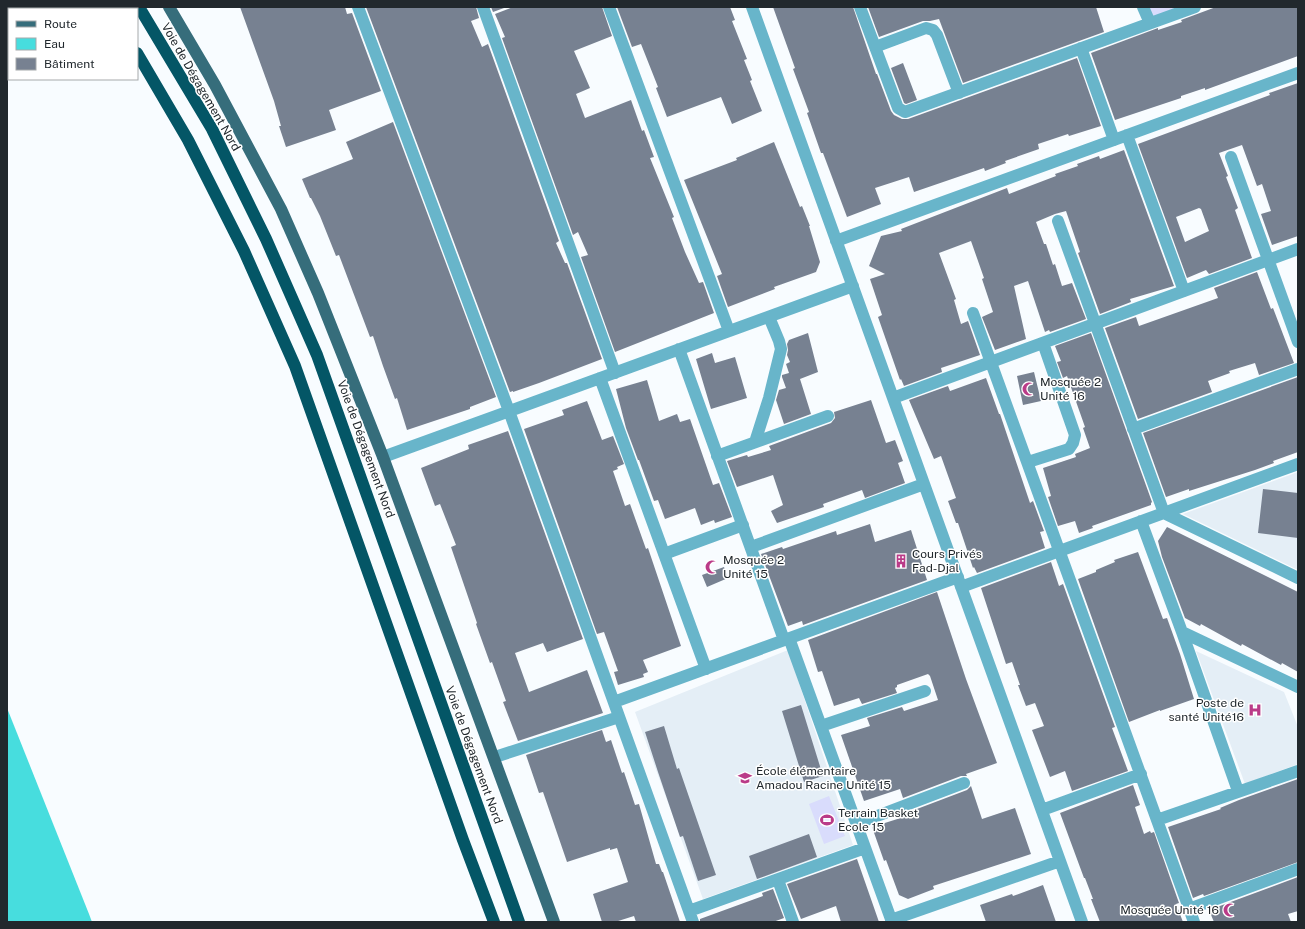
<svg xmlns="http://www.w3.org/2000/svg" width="1305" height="929" viewBox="0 0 1305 929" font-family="'Public Sans',sans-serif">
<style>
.built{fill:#e4eef6}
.green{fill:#d9dcfc}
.water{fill:#47ddde}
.building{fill:#778191;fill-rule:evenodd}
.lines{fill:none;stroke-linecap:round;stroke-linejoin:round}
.minor{stroke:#68b5ca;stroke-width:12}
.major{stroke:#366d7b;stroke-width:12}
.highway{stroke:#045666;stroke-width:12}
.labels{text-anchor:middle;stroke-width:3;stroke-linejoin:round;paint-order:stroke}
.street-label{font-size:12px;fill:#21282d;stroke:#fff}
.poi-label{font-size:12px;fill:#21282d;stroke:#fff;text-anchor:start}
</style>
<rect width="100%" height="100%" fill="#f8fcff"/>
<path class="built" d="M 1298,472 L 1298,570 L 1183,514 Z
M 788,650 L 853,845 L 703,899 L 635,712 Z
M 1196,651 L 1284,692 L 1298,727 L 1298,764 L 1245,784 Z"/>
<path class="green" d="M 1147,7 L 1180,7 L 1151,18 Z
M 829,796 L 845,836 L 824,844 L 809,804 Z"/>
<path class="water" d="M 7,708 L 89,914 L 92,922 L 7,922 Z"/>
<path class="building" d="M 240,7 L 345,7 L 347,14 L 352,13 L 381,91 L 329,110 L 336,130 L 286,147 L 279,126 L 281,126 L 274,101 Z
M 366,7 L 476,7 L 479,18 L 471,21 L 482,47 L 488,44 L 559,241 L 556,243 L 565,263 L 567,263 L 602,359 L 539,383 L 513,392 L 513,391 L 510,392 Z
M 491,7 L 504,7 L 504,8 L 493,12 Z
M 513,7 L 602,7 L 612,36 L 574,51 L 590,88 L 576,94 L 585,118 L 631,100 L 642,131 L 644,130 L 654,157 L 650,158 L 674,217 L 672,218 L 685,252 L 699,283 L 703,282 L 714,313 L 615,352 L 581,257 L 588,255 L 578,232 L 573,235 L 502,38 L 505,37 L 495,14 Z
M 617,7 L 730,7 L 735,20 L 732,21 L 747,59 L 744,60 L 752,80 L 750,81 L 762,111 L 732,124 L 721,97 L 667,117 L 656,88 L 658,87 L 641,44 L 632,47 Z
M 773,7 L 853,7 L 876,74 L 877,74 L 891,111 L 894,115 L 902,119 L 908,119 L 1077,58 L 1101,126 L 1069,136 L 1068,134 L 1038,144 L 1039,149 L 1005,161 L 1006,163 L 985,171 L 984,168 L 914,192 L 909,177 L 875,188 L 881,204 L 847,217 L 823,153 L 821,153 L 807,113 L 809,112 L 793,69 L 795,68 Z
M 868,7 L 1096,7 L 1104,32 L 963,83 L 939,19 L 930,21 L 923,21 L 879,37 Z
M 1216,7 L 1298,7 L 1298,56 L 1205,90 L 1205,88 L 1181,96 L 1181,98 L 1115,120 L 1091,53 L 1158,28 L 1158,30 L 1182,22 L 1181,20 Z
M 903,63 L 917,100 L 906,104 L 904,103 L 891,68 Z
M 1298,83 L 1298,236 L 1272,245 L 1261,214 L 1271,211 L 1262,184 L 1257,186 L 1242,145 L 1219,153 L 1228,176 L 1226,177 L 1238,208 L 1235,210 L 1252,258 L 1209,274 L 1206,270 L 1187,278 L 1138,144 L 1270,95 L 1269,93 ZM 1199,208 L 1201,209 L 1209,231 L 1185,242 L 1176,217 Z
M 393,122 L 496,397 L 470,407 L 470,409 L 407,430 L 397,398 L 395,399 L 383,366 L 373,336 L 370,337 L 339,255 L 336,256 L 320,216 L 311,198 L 310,198 L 302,179 L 353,159 L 346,142 Z
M 774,142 L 800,207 L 802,206 L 810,226 L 809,226 L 820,262 L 816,272 L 774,287 L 775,289 L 728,307 L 717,276 L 722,274 L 684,180 L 737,160 L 736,158 Z
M 1124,150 L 1174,286 L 1130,299 L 1131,302 L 1100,314 L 1078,253 L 1080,252 L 1066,211 L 1055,214 L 1036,222 L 1044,244 L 1046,244 L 1053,265 L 1055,264 L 1062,286 L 1072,283 L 1086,319 L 1050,332 L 1049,330 L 1045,332 L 1028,281 L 1014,286 L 1026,339 L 995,350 L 982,317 L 993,312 L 982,279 L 984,278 L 971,241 L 939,253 L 956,299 L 954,300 L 961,324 L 968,321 L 980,355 L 941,368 L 942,372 L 904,386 L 901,379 L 900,380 L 878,317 L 882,315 L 870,279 L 885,274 L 869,266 L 881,236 L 902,231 L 901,229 L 1007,188 L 1009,194 L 1056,176 L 1055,174 L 1078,166 L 1077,164 L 1099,156 L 1100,159 Z
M 1257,272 L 1271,309 L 1273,308 L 1294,363 L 1259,375 L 1255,363 L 1229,371 L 1230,373 L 1208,381 L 1212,392 L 1138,419 L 1105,328 L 1136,317 L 1139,326 L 1218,298 L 1214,288 Z
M 808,333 L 818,372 L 800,379 L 811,414 L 784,424 L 776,400 L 779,390 L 786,388 L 782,377 L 782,375 L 789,373 L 786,364 L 790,362 L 787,355 L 788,350 L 787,344 L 789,340 Z
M 1091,333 L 1152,502 L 1151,503 L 1151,505 L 1092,526 L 1093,528 L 1079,533 L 1075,521 L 1058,526 L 1048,497 L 1051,496 L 1043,468 L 1076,457 L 1075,454 L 1090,448 L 1083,428 L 1085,427 L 1067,376 L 1063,378 L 1057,362 L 1061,361 L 1055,346 Z
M 712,353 L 715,363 L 735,357 L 747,398 L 711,409 L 696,359 Z
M 1034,372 L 1041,401 L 1023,405 L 1017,376 Z
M 1298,377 L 1298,452 L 1273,461 L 1274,463 L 1255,470 L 1189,491 L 1189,489 L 1166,497 L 1143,433 Z
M 986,378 L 999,414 L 1000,414 L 1030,503 L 1033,501 L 1044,531 L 1040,532 L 1045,548 L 977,573 L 974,567 L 973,568 L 958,523 L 956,523 L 948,501 L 956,498 L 941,456 L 934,459 L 909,400 L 948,386 L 950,391 Z
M 647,380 L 659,421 L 677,414 L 680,422 L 690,419 L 713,485 L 719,483 L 732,517 L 715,523 L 714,520 L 701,525 L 695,508 L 665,519 L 658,500 L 654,501 L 639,460 L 638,460 L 626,428 L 616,389 Z
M 871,400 L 886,443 L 895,440 L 903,461 L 898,463 L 905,483 L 865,498 L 862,490 L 823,504 L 824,507 L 777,523 L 771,511 L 783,505 L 773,475 L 737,487 L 727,461 L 747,455 L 748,457 L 771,450 L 769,446 L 831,423 L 835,418 L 834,412 Z
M 587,401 L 602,440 L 613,436 L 624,464 L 617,467 L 618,469 L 613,471 L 625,506 L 630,504 L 646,549 L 648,548 L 681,646 L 643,660 L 648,672 L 643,674 L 644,677 L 618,685 L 614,672 L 618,671 L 604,632 L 597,634 L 524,429 L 564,415 L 562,410 Z
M 508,431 L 583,639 L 547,652 L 543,643 L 515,653 L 529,692 L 587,670 L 603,713 L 518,741 L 503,702 L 506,701 L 492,662 L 490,663 L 476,624 L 477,623 L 451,547 L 456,545 L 440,504 L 435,506 L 421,468 L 469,449 L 468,445 Z
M 1263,489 L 1298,493 L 1298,538 L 1258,533 Z
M 870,524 L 875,542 L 911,530 L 927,580 L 803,625 L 802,621 L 788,626 L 761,554 L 782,547 L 783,549 L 836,531 L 837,535 Z
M 1167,527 L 1298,592 L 1298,672 L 1282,663 L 1281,665 L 1242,644 L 1241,646 L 1201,624 L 1200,626 L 1185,618 L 1162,557 L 1158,541 Z
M 1138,552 L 1163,619 L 1167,618 L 1180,654 L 1194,699 L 1160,711 L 1160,710 L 1129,722 L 1078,579 L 1096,572 L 1096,570 L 1115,562 L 1114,560 Z
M 1051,562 L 1059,586 L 1063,584 L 1115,727 L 1112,728 L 1128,771 L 1072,791 L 1065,771 L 1050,777 L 1032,730 L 1044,726 L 1035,703 L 1026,706 L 1018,685 L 1020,685 L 1012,662 L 1006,664 L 981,588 Z
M 724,567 L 728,578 L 707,587 L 702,575 Z
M 937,592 L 966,679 L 997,763 L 966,774 L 967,776 L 961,776 L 903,798 L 900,789 L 864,801 L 841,735 L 870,726 L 867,718 L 902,707 L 904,711 L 938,700 L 930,676 L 928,674 L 897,685 L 897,687 L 895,688 L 897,693 L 862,704 L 859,698 L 834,706 L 822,671 L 818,672 L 808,640 Z
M 801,705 L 823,776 L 804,782 L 782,711 Z
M 664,726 L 677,769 L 679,768 L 716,875 L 698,881 L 683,836 L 680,837 L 658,772 L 645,732 Z
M 602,730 L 606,742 L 611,740 L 622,773 L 624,772 L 635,805 L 639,804 L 656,864 L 659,864 L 662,872 L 663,872 L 680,922 L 636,922 L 634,916 L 615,922 L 602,922 L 593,894 L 628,882 L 617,848 L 610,850 L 610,848 L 567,862 L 543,792 L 539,793 L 526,755 Z
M 1298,779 L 1298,862 L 1204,896 L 1203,894 L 1193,898 L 1168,827 L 1221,809 L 1220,808 L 1239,800 Z
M 1133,785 L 1140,805 L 1135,807 L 1144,834 L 1150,831 L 1151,833 L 1154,832 L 1179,903 L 1176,904 L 1183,922 L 1100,922 L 1091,899 L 1093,899 L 1085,878 L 1084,878 L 1060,813 Z
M 971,786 L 982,819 L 1015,808 L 1031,854 L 933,886 L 934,889 L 908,899 L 899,895 L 886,860 L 884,861 L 872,827 L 907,816 L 909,814 L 909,812 L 967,790 Z
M 809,834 L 817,857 L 757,879 L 749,856 Z
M 857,859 L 879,922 L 841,922 L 836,906 L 801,919 L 787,884 Z
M 1298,877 L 1298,911 L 1288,914 L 1291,922 L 1214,922 L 1209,910 Z
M 1043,885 L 1056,922 L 986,922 L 980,905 L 1012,894 L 1013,896 Z
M 773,889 L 784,918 L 773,922 L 700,922 L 700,919 L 763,896 L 762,893 Z"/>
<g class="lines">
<path class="minor" d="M 358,7 L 509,411 L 693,922
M 483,7 L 615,373
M 609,7 L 729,331
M 752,7 L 1082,922
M 860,7 L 898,108 L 905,112 L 1195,7
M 1143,7 L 1150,23
M 875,47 L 926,28 L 933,30 L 937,35 L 959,93
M 1081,48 L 1114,140
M 1127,135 L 1184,291
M 1231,157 L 1298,342
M 1058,221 L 1164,513 L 1298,578
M 836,241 L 1298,73
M 973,313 L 1194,922
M 679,349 L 784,640
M 600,378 L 706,669
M 893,398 L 1298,249
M 1133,429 L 1298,369
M 755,442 L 769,398 L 781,349 L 779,341 L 769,317
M 717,456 L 828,416
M 383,457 L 853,286
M 1028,462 L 1069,449 L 1073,443 L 1075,435 L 1043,343
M 1141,521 L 1182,632 L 1238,791
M 751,547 L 924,484
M 664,554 L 743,525
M 961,587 L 1298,464
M 1182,632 L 1298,687
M 789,638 L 892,922
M 614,702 L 958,577
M 821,726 L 925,691
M 495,757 L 619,717
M 1042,810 L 1141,774
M 1157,820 L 1298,771
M 856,824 L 964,783
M 778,880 L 793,922
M 1189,909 L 1298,869
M 689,911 L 865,848
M 891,920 L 1060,861"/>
<path class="major" d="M 169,7 L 215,85 L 281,209 L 318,293 L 383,457 L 554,922"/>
<path class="highway" d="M 111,7 L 112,9
M 139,7 L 212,129 L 266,239 L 317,355 L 519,922
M 137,53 L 188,140 L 244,251 L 295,366 L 463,840 L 494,922"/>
</g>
<defs>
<g id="mosque-bare" transform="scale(1.08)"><path d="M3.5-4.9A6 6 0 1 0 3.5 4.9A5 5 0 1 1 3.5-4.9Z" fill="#ba3b88" stroke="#fff" stroke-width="2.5" paint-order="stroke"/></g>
<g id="building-bare" transform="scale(1.08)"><path d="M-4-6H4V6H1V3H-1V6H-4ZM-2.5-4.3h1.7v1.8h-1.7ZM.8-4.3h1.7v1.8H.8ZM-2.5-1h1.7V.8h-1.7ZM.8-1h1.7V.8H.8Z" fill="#ba3b88" stroke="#fff" stroke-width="2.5" paint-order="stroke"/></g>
<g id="hospital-bare" transform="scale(1.08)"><path d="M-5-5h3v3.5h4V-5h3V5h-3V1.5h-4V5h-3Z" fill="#ba3b88" stroke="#fff" stroke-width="2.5" paint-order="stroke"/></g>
<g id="school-bare" transform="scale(1.08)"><path d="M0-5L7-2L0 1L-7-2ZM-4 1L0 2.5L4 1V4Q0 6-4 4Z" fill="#ba3b88" stroke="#fff" stroke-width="2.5" paint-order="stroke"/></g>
<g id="stadium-bare" transform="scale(1.08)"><path d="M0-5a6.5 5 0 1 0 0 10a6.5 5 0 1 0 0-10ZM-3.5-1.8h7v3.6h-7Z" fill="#ba3b88" stroke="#fff" stroke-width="2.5" paint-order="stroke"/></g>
</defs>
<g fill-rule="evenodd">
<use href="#mosque-bare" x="1029" y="389"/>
<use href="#building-bare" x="901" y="561"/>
<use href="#mosque-bare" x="712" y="567"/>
<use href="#hospital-bare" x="1255" y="710"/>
<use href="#school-bare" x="745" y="778"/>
<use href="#stadium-bare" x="827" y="820"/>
<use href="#mosque-bare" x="1230" y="910"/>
</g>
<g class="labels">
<g class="street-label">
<text transform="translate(201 87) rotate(60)" y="4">Voie de Dégagement Nord</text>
<text transform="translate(366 449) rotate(70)" y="4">Voie de Dégagement Nord</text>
<text transform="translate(474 755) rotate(70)" y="4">Voie de Dégagement Nord</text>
</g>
<g class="poi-label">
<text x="1040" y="386">Mosquée 2<tspan x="1040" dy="14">Unité 16</tspan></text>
<text x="912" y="558">Cours Privés<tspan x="912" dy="14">Fad-Djal</tspan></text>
<text x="723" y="564">Mosquée 2<tspan x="723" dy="14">Unité 15</tspan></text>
<text x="1244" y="707" text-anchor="end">Poste de<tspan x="1244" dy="14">santé Unité16</tspan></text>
<text x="756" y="775">École élémentaire<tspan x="756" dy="14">Amadou Racine Unité 15</tspan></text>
<text x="838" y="817">Terrain Basket<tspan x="838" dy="14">Ecole 15</tspan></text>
<text x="1219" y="914" text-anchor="end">Mosquée Unité 16</text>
</g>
</g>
<rect width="1305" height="929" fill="none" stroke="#21282d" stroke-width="16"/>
<rect x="8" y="8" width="130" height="72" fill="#ffffff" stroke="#a6a9ab"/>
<rect x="16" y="21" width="20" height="6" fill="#366d7b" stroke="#a6a9ab"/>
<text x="44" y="28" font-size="12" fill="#21282d">Route</text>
<rect x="16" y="38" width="20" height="12" fill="#47ddde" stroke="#a6a9ab"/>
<text x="44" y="48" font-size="12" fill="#21282d">Eau</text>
<rect x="16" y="58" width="20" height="12" fill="#778191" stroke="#a6a9ab"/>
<text x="44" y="68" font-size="12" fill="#21282d">Bâtiment</text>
</svg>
